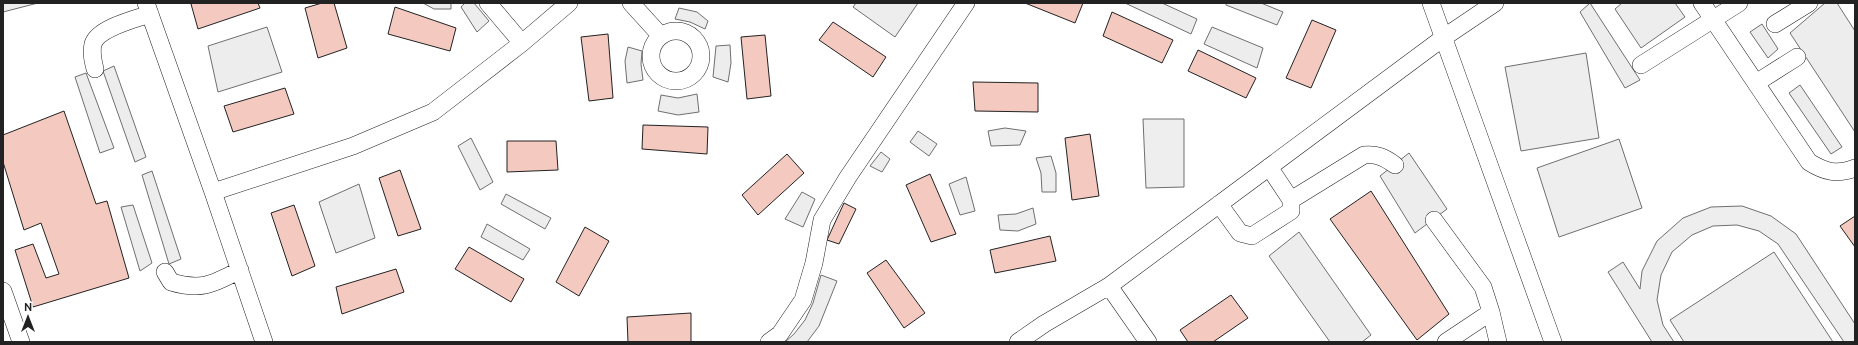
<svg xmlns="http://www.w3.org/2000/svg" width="1858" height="345" viewBox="0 0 1858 345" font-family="Ubuntu,sans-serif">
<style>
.green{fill:#eee;stroke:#6f6f6f}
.parking{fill:#ededed;stroke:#6f6f6f}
.building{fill:#f3c9c0;stroke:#222}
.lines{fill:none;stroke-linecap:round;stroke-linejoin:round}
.minor-casing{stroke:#222;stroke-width:18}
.minor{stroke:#fff;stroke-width:17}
</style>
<rect width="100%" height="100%" fill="#fff"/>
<path class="green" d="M 3,3 L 38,3 L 3,12 Z
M 1586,53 L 1599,138 L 1521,151 L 1505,67 Z
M 1143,119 L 1184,119 L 1184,187 L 1146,188 Z
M 1619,139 L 1642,208 L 1559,237 L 1537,168 Z
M 1742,206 L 1771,216 L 1796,234 L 1855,324 L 1855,342 L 1844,342 L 1778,244 L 1759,231 L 1737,225 L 1713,226 L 1692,235 L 1672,252 L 1661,275 L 1657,300 L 1663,325 L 1674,342 L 1652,342 L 1608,272 L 1623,262 L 1640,289 L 1642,271 L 1657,241 L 1683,218 L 1711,207 Z
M 1774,252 L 1833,342 L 1684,342 L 1670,320 Z"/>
<path class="parking" d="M 423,3 L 451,3 L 451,9 L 434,9 Z
M 465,3 L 474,3 L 489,21 L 477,32 L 461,7 Z
M 856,3 L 918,3 L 895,37 L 853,7 Z
M 1125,3 L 1162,3 L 1197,19 L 1191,34 Z
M 1226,3 L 1261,3 L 1283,12 L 1277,25 L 1226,5 Z
M 1590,3 L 1640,80 L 1625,88 L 1580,12 Z
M 1622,3 L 1675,3 L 1685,17 L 1641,48 L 1615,9 Z
M 1825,3 L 1837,3 L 1855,31 L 1855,132 L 1790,33 Z
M 679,8 L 697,12 L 708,21 L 705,29 L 690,22 L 675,19 Z
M 1762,24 L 1778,49 L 1768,58 L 1750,32 Z
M 267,27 L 282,72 L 218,92 L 208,46 Z
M 1212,27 L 1263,48 L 1257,68 L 1204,44 Z
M 730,45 L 731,63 L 728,82 L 713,77 L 716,46 Z
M 628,47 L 642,51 L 641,64 L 643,80 L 627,83 L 625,61 Z
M 114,66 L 146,157 L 135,162 L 103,71 Z
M 86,73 L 114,148 L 100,153 L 75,77 Z
M 1800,85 L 1842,147 L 1831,154 L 1789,93 Z
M 697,94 L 699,112 L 678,115 L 658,111 L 661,95 L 678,98 Z
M 1005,128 L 1026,131 L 1020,145 L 991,146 L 988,131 Z
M 918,131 L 937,144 L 929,156 L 910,142 Z
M 471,138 L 493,182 L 480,190 L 458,146 Z
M 881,152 L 890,159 L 882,172 L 870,166 Z
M 1409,153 L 1447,209 L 1415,233 L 1380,176 Z
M 1051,156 L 1056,173 L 1056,192 L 1042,192 L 1041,173 L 1036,158 Z
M 152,171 L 181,259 L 169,264 L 142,175 Z
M 966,177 L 975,211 L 960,215 L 949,184 Z
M 359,184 L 375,238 L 336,253 L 319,202 Z
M 802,192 L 815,199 L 803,227 L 785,219 Z
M 506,194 L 551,218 L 545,229 L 501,204 Z
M 133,205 L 152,263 L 140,271 L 121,207 Z
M 1033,208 L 1036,224 L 1018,231 L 1000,230 L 998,215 L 1016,214 Z
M 487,224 L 530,249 L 523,260 L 481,237 Z
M 1299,232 L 1371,335 L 1362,342 L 1330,342 L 1269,256 Z
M 821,275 L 837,281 L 819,326 L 807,342 L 785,342 L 794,334 L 805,320 L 813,303 Z"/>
<path class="building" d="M 194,3 L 258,3 L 260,8 L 198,29 L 191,4 Z
M 322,3 L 334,3 L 347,48 L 318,58 L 305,8 Z
M 1025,3 L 1083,3 L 1075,23 Z
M 395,7 L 456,28 L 450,51 L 388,34 Z
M 1112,12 L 1173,40 L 1162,63 L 1103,36 Z
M 1312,20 L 1336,30 L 1311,88 L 1286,78 Z
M 833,22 L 886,57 L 873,77 L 819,40 Z
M 608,34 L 613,98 L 589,101 L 581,37 Z
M 765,35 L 771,96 L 747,99 L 741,37 Z
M 1198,50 L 1256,78 L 1246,98 L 1188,71 Z
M 973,82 L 1038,83 L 1038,112 L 975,111 Z
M 285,88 L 294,114 L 233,132 L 224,106 Z
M 64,111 L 96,204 L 107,201 L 129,278 L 33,307 L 15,250 L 33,244 L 46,278 L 59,274 L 41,223 L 24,230 L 3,162 L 3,135 Z
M 643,125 L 708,127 L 707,154 L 642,149 Z
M 1090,134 L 1099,196 L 1072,200 L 1065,138 Z
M 507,141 L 556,141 L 558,170 L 507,172 Z
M 787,154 L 804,173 L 758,215 L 742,195 Z
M 400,170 L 421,229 L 398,236 L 379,178 Z
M 930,174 L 956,234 L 931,242 L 906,185 Z
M 1371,191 L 1449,314 L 1417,340 L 1330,219 Z
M 844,203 L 856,209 L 839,244 L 827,240 Z
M 294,205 L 315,266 L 292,276 L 271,213 Z
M 1855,216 L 1855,247 L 1840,226 Z
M 585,227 L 609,241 L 579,296 L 556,282 Z
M 1050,236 L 1056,261 L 995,273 L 990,250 Z
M 469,247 L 524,279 L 511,302 L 455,269 Z
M 886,260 L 925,313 L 904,328 L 867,273 Z
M 396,269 L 404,292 L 342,314 L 336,287 Z
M 1231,295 L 1248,318 L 1213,342 L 1188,342 L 1180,330 Z
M 691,313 L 691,342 L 628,342 L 627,317 Z"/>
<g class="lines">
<g class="minor-casing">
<path id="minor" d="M 146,3 L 213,192 L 264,342
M 488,3 L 522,43
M 631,3 L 661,36
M 1431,3 L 1553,342
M 1702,3 L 1809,162 C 1825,172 1837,175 1855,168
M 1775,24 L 1809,3
M651 56a25 25 0 1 1 50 0a25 25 0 1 1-50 0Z
M 1641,65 L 1739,3
M 95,69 C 93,61 91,53 93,44 C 98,28 135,19 150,14
M 1756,83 L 1797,57
M 213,192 L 353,146 L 433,112 L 522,43 L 569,3
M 1291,200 L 1364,155 C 1377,154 1384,157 1395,165
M 1219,204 L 1240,233 L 1252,236 L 1291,211 L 1291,200 L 1269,167
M 1434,220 L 1483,287 L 1491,312 L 1498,342
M 165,272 L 171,282 C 202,291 213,284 240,270
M 1109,286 L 1148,342
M 3,291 L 21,342
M 769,342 L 780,334 L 803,300 L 814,263 L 822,220 L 848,177 L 966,3
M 1018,342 L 1044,324 L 1109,286 L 1443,38 L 1495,3
M 1446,342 L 1491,312"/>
</g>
<use href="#minor" class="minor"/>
</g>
<rect width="1858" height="345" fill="none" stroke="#222222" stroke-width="8"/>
<g transform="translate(28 317)" stroke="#ffffff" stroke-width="3" paint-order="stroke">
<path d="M0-3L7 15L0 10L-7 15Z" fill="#222222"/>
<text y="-6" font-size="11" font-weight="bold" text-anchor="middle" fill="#222222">N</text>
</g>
</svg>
